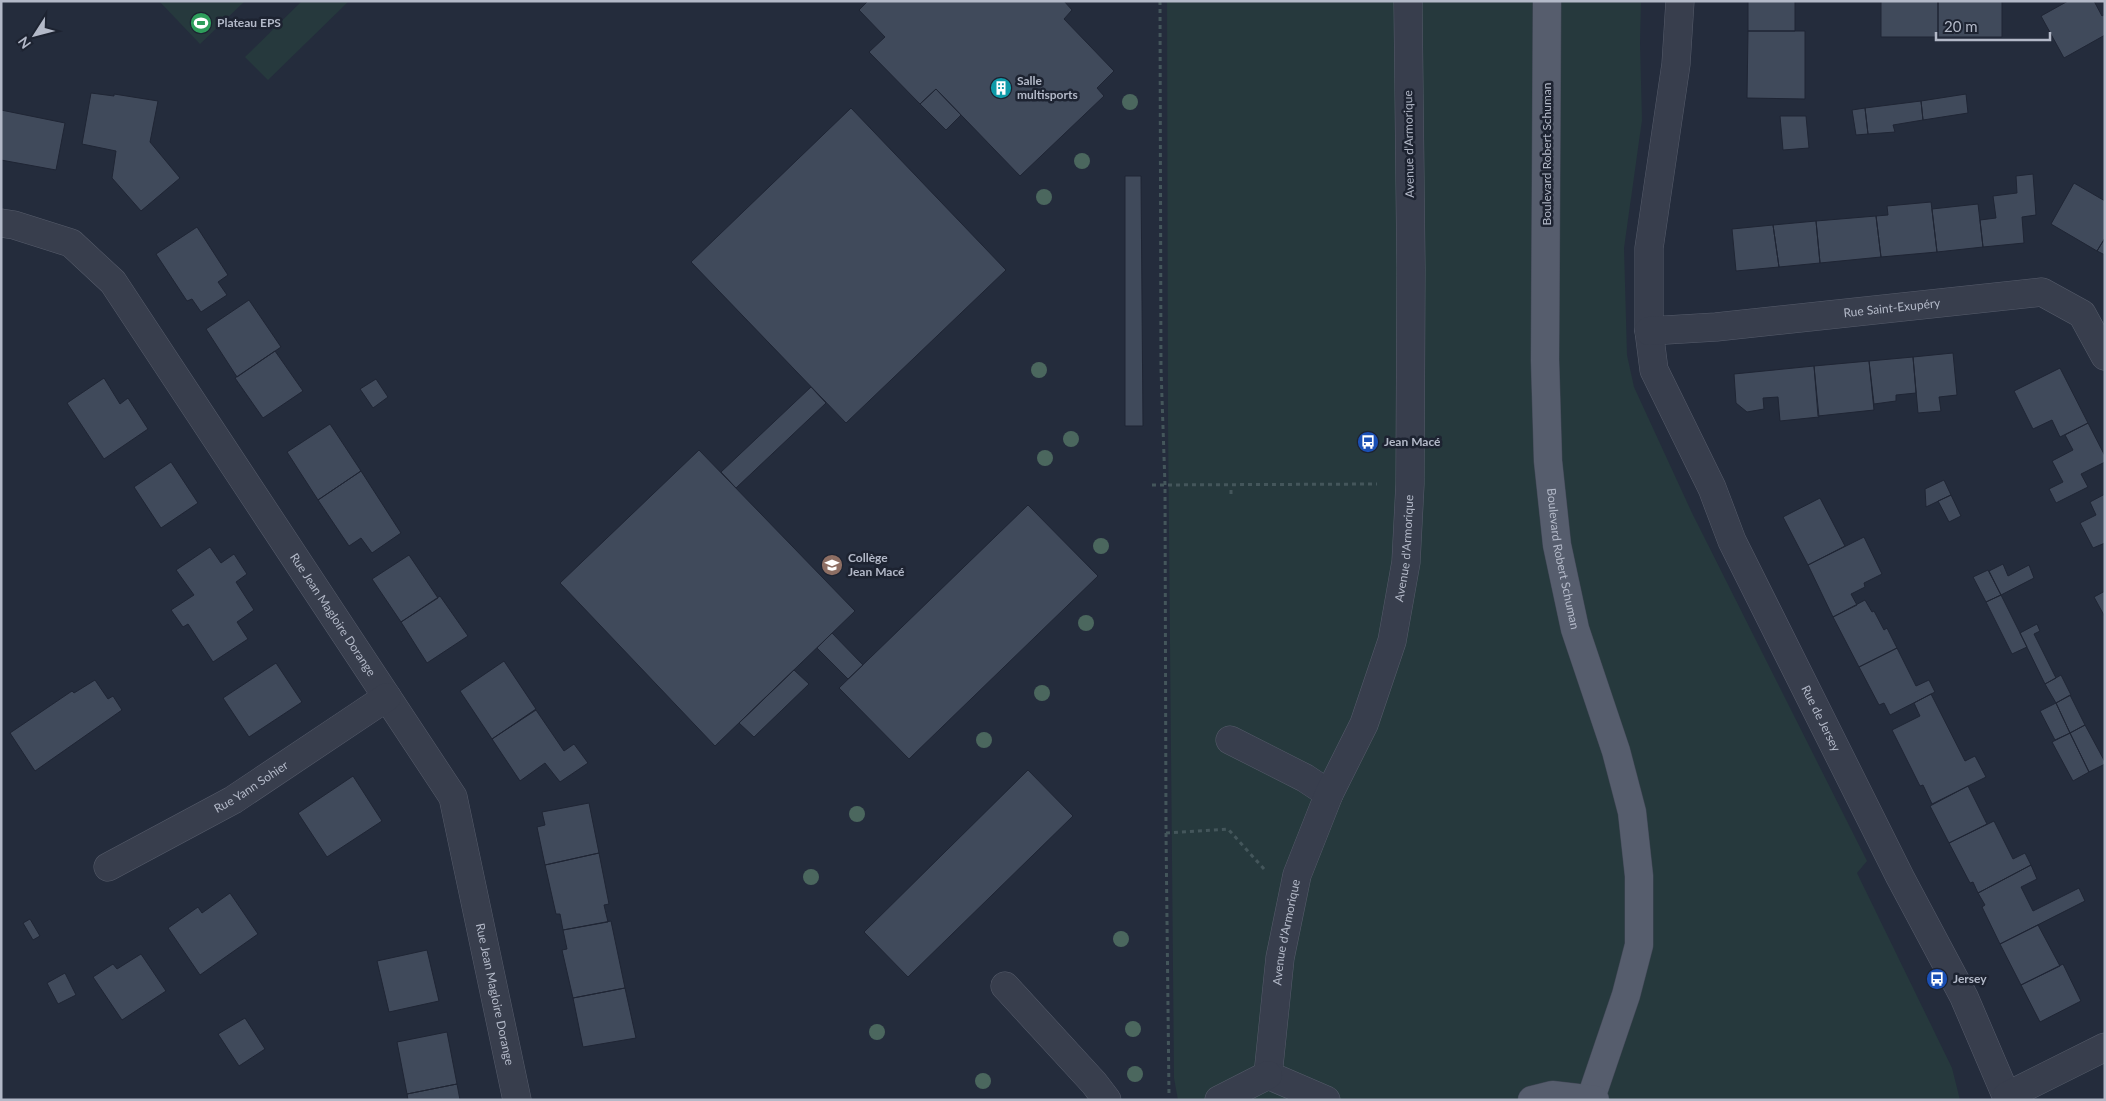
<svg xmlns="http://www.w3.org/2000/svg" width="2106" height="1101" viewBox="0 0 2106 1101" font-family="Lato,sans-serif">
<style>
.green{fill:#26393d}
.building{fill:#404a5b;stroke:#1f2534}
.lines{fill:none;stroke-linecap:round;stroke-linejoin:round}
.minor-casing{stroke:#565c6b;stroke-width:29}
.major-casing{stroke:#414756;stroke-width:29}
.path{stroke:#44565b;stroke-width:3;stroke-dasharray:4 4;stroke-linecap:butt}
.minor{stroke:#383e4d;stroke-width:28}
.major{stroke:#565d6d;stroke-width:28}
.tree{fill:#4b675e}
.labels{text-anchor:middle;stroke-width:5;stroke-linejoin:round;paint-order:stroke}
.poi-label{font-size:12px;font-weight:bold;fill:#b3b9c8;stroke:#1d2331;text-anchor:start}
.street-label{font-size:12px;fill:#b3b9c8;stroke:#1d2331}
</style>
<rect width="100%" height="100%" fill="#242c3c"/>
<path class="green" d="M 159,1 L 245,1 L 200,44 Z
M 302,1 L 349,1 L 268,80 L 245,57 Z
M 1167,1 L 1641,1 L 1640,43 L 1642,120 L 1624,248 L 1627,355 L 1634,387 L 1692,513 L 1867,861 L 1857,873 L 1952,1068 L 1960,1100 L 1178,1100 L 1174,1078 L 1168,425 Z"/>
<path class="building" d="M 868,1 L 1064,1 L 1072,10 L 1064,19 L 1114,71 L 1097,88 L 1104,96 L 1020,176 L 936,89 L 920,104 L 869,52 L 885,37 L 859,10 Z
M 1748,1 L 1795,1 L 1795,31 L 1748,31 Z
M 1881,1 L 1938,1 L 1938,37 L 1881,37 Z
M 1938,1 L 2002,1 L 2002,37 L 1938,37 Z
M 2068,1 L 2094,1 L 2102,16 L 2105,14 L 2105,35 L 2064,58 L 2041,16 Z
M 1748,31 L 1805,31 L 1805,99 L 1747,98 Z
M 936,89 L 961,115 L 946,130 L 920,104 Z
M 91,93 L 114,96 L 114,94 L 158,101 L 150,142 L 180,178 L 141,211 L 112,178 L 116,151 L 82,144 Z
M 1966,94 L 1968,113 L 1923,120 L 1921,101 Z
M 1921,101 L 1923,120 L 1893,125 L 1895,132 L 1868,134 L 1865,108 Z
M 851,108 L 1006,270 L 846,423 L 691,262 Z
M 1865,108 L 1868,134 L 1856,135 L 1852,110 Z
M 1,110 L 65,123 L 56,170 L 1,160 Z
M 1780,116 L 1806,116 L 1809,148 L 1783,150 Z
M 2033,174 L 2036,215 L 2022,217 L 2024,243 L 1983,247 L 1980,220 L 1996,218 L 1993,196 L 2017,193 L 2016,176 Z
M 1125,176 L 1141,176 L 1143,426 L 1125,426 Z
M 2074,183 L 2105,201 L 2105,238 L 2097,251 L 2051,224 Z
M 1931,202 L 1937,252 L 1881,257 L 1876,216 L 1888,215 L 1887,206 Z
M 1978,204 L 1983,247 L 1937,252 L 1932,209 Z
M 1876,216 L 1881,257 L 1820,263 L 1816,221 Z
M 1816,221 L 1820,263 L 1779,267 L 1773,225 Z
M 1773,225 L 1779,267 L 1736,271 L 1732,229 Z
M 197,227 L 228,275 L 218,282 L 227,295 L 201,312 L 192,299 L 187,301 L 156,254 Z
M 2105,238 L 2105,255 L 2097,251 Z
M 249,300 L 281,347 L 237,377 L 206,329 Z
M 275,351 L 303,391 L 263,418 L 235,378 Z
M 1953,353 L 1957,395 L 1939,397 L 1941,411 L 1918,413 L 1913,357 Z
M 1913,357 L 1916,393 L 1896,395 L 1896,401 L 1874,404 L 1869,361 Z
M 1869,361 L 1874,410 L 1818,416 L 1814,366 Z
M 1814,366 L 1819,417 L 1780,421 L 1778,397 L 1763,398 L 1764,409 L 1747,412 L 1736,403 L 1734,374 Z
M 2060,368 L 2088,423 L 2060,437 L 2052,420 L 2033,429 L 2014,391 Z
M 104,378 L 120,404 L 128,398 L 148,429 L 104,459 L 67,403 Z
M 376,379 L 388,397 L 373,408 L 360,389 Z
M 811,387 L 826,403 L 736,488 L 721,472 Z
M 2088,423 L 2105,456 L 2105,462 L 2081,474 L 2088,487 L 2056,503 L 2049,489 L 2063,482 L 2052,461 L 2073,450 L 2065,435 Z
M 330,424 L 361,471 L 318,500 L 287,452 Z
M 699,450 L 855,611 L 715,746 L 560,583 Z
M 171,462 L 198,503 L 161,528 L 134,487 Z
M 361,471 L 401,533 L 372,553 L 361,538 L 349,546 L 318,500 Z
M 1944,480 L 1951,495 L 1926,507 L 1925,489 Z
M 2105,494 L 2105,543 L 2093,548 L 2080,523 L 2096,515 L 2090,502 Z
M 1951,495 L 1961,516 L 1949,522 L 1938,501 Z
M 1820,498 L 1845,546 L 1808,565 L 1783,517 Z
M 1028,505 L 1098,576 L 909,759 L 839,688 Z
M 1864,537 L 1882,574 L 1864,583 L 1865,587 L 1851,594 L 1857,605 L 1833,617 L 1808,565 Z
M 210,547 L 221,563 L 234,554 L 247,574 L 236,582 L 254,610 L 237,622 L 248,639 L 213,662 L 188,624 L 183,627 L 171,610 L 194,595 L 176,570 Z
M 409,555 L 438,598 L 401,622 L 372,579 Z
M 2003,564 L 2008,576 L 2029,565 L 2034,578 L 2001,595 L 1989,571 Z
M 1988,570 L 2001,595 L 1986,602 L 1973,577 Z
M 2105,591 L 2105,617 L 2094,597 Z
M 2001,595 L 2027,647 L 2012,654 L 1986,602 Z
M 440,596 L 468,636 L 427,663 L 401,622 Z
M 1865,600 L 1872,612 L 1874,611 L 1884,630 L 1887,628 L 1897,648 L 1859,667 L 1833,617 Z
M 2037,624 L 2040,631 L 2034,634 L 2056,678 L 2045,684 L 2020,633 Z
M 832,633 L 863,665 L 848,679 L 817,648 Z
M 1897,648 L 1916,686 L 1929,680 L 1935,692 L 1890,715 L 1884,703 L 1879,705 L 1859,667 Z
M 504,661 L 536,709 L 492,739 L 460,691 Z
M 276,663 L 302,702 L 249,737 L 223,698 Z
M 794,670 L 809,684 L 754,737 L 739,723 Z
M 2061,675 L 2071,695 L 2056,703 L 2045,684 Z
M 95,680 L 108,699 L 113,696 L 122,710 L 35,771 L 10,733 L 72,691 L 74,693 Z
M 1931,694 L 1965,761 L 1975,756 L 1986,777 L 1932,804 L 1923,785 L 1920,786 L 1892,730 L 1920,716 L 1914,703 Z
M 2070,695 L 2085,725 L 2070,733 L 2056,703 Z
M 2056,703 L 2070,733 L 2055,740 L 2040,711 Z
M 536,710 L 564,751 L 574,744 L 588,763 L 560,782 L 545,763 L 520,781 L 492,739 Z
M 2085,725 L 2105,762 L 2105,764 L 2089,772 L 2070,733 Z
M 2070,733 L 2089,772 L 2073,781 L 2052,742 Z
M 1028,770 L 1073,816 L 908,977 L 864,932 Z
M 353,776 L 382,821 L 327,857 L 298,813 Z
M 1968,786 L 1987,824 L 1949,843 L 1930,806 Z
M 589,803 L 599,853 L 545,865 L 537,827 L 545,825 L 542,812 Z
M 1994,821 L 2013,859 L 2025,853 L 2031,865 L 1978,893 L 1973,882 L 1970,883 L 1949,843 Z
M 599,853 L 609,904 L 604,905 L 608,922 L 563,930 L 560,914 L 556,914 L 545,865 Z
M 2031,865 L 2037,879 L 2021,887 L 2033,911 L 2079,888 L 2085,901 L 2000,944 L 1982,907 L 1985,905 L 1978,893 Z
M 230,893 L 258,934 L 200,975 L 168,928 L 198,907 L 202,913 Z
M 30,919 L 40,936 L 33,940 L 23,923 Z
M 611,921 L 625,988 L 573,998 L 562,950 L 567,949 L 563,930 Z
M 2038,925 L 2060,966 L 2021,985 L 2000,944 Z
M 427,950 L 439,1001 L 389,1012 L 377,961 Z
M 141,954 L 166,991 L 122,1020 L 93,977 L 113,964 L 117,969 Z
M 2063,964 L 2081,1001 L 2040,1022 L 2021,985 Z
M 65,973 L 76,995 L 58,1004 L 47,983 Z
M 625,988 L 636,1038 L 583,1047 L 573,998 Z
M 245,1018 L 265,1049 L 239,1066 L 218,1034 Z
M 447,1032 L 457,1084 L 407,1094 L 397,1042 Z
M 457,1084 L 460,1100 L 408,1100 L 407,1094 Z"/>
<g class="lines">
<g class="minor-casing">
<g id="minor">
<path id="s1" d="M 1680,1 L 1676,64 L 1649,248 L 1649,331 L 1654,370 L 1712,488 L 1732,541 L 1900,877 L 1964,997 L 2008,1100"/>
<path id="s2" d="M 1,223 L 14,225 L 71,243 L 113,282 L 453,797 L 517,1100"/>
<path id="s3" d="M 1649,331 L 1716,327 L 2042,292 L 2082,314 L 2105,356"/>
<path d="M 1230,740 L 1305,778 L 1329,794"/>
<path id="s4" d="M 108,867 L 233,800 L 387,697"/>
<path d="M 1005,986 L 1094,1083 L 1107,1100"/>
<path id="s5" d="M 1268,1075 L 1280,958 L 1297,875 L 1329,794 L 1364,724 L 1392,641 L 1406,562 L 1410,484 L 1411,269 L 1408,1"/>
<path d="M 1268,1075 L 1326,1100"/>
<path d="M 2007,1096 L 2105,1047"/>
<path d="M 1219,1100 L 1268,1075"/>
</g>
</g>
<g class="major-casing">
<g id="major">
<path id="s6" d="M 1547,1 L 1545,360 L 1548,461 L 1557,545 L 1575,629 L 1616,751 L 1632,812 L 1639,876 L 1639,945 L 1626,995 L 1591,1098"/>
<path d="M 1532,1100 L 1552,1095 L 1595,1100"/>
</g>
</g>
<path class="path" d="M 1160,1 L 1161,369 L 1165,485 L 1166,833 L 1169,1095
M 1152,485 L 1377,484
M 1231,494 L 1231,486
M 1166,833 L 1228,829 L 1264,869"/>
<use href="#minor" class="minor"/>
<use href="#major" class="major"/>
</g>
<g class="tree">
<circle cx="1130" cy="102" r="8"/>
<circle cx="1082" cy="161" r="8"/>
<circle cx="1044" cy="197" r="8"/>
<circle cx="1039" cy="370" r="8"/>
<circle cx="1071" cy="439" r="8"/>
<circle cx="1045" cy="458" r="8"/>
<circle cx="1101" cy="546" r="8"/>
<circle cx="1086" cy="623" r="8"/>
<circle cx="1042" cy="693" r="8"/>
<circle cx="984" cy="740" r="8"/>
<circle cx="857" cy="814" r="8"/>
<circle cx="811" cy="877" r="8"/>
<circle cx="1121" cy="939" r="8"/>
<circle cx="1133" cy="1029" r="8"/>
<circle cx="877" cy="1032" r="8"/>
<circle cx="1135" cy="1074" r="8"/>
<circle cx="983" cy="1081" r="8"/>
</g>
<defs>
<g id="stadium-disc" transform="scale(1.125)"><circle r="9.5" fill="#2e9e5b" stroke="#1d2331"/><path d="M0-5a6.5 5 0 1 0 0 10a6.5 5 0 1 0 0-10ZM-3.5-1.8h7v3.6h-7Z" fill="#fff"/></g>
<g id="building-disc" transform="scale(1.125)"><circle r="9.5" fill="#0f9aa8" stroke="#1d2331"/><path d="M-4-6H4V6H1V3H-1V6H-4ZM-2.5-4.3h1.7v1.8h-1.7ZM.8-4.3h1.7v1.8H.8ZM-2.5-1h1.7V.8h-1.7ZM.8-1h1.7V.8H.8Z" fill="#fff"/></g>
<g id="bus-disc" transform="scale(1.125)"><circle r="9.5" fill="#1a4fb4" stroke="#1d2331"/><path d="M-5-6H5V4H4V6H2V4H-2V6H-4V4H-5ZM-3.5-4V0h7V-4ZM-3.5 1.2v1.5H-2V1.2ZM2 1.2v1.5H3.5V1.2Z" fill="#fff"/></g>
<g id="school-disc" transform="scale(1.125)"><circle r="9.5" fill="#8d6e63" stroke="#1d2331"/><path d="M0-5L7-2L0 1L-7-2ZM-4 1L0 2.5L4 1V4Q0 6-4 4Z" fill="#fff"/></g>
</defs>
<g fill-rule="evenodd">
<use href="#stadium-disc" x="201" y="23"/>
<use href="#building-disc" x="1001" y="88"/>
<use href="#bus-disc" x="1368" y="442"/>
<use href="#school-disc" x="832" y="565"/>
<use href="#bus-disc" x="1937" y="979"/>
</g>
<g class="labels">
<g class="poi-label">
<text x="217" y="27">Plateau EPS</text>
<text x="1017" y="85">Salle<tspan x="1017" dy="14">multisports</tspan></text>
<text x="1384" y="446">Jean Macé</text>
<text x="848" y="562">Collège<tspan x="848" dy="14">Jean Macé</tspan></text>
<text x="1953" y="983">Jersey</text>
</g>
<g class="street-label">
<text transform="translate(1409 144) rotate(-91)" y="4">Avenue d'Armorique</text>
<text transform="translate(1547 154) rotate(-90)" y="4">Boulevard Robert Schuman</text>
<text dy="4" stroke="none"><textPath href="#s3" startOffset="244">Rue Saint-Exupéry</textPath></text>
<text dy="4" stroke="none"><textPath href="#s5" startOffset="549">Avenue d'Armorique</textPath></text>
<text dy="4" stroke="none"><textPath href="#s6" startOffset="559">Boulevard Robert Schuman</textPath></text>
<text dy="4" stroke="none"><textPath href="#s2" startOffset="529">Rue Jean Magloire Dorange</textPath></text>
<text dy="4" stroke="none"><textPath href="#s1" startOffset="758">Rue de Jersey</textPath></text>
<text dy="4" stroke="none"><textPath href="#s4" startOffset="164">Rue Yann Sohier</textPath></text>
<text dy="4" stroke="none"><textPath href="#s5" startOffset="144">Avenue d'Armorique</textPath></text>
<text dy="4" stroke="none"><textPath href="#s2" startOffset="949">Rue Jean Magloire Dorange</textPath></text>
</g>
</g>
<rect width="2106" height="1101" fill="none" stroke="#b3b9c8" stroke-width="5"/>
<g transform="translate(35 35) rotate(234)" stroke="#1d2331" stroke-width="4" paint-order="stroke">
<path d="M0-4L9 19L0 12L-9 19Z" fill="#b3b9c8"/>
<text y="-8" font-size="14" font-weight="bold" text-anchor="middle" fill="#b3b9c8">N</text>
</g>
<path d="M1936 32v8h114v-8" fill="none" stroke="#b3b9c8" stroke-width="2.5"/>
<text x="1944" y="32" font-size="15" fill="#b3b9c8" stroke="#1d2331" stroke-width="4" paint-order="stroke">20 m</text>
</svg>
